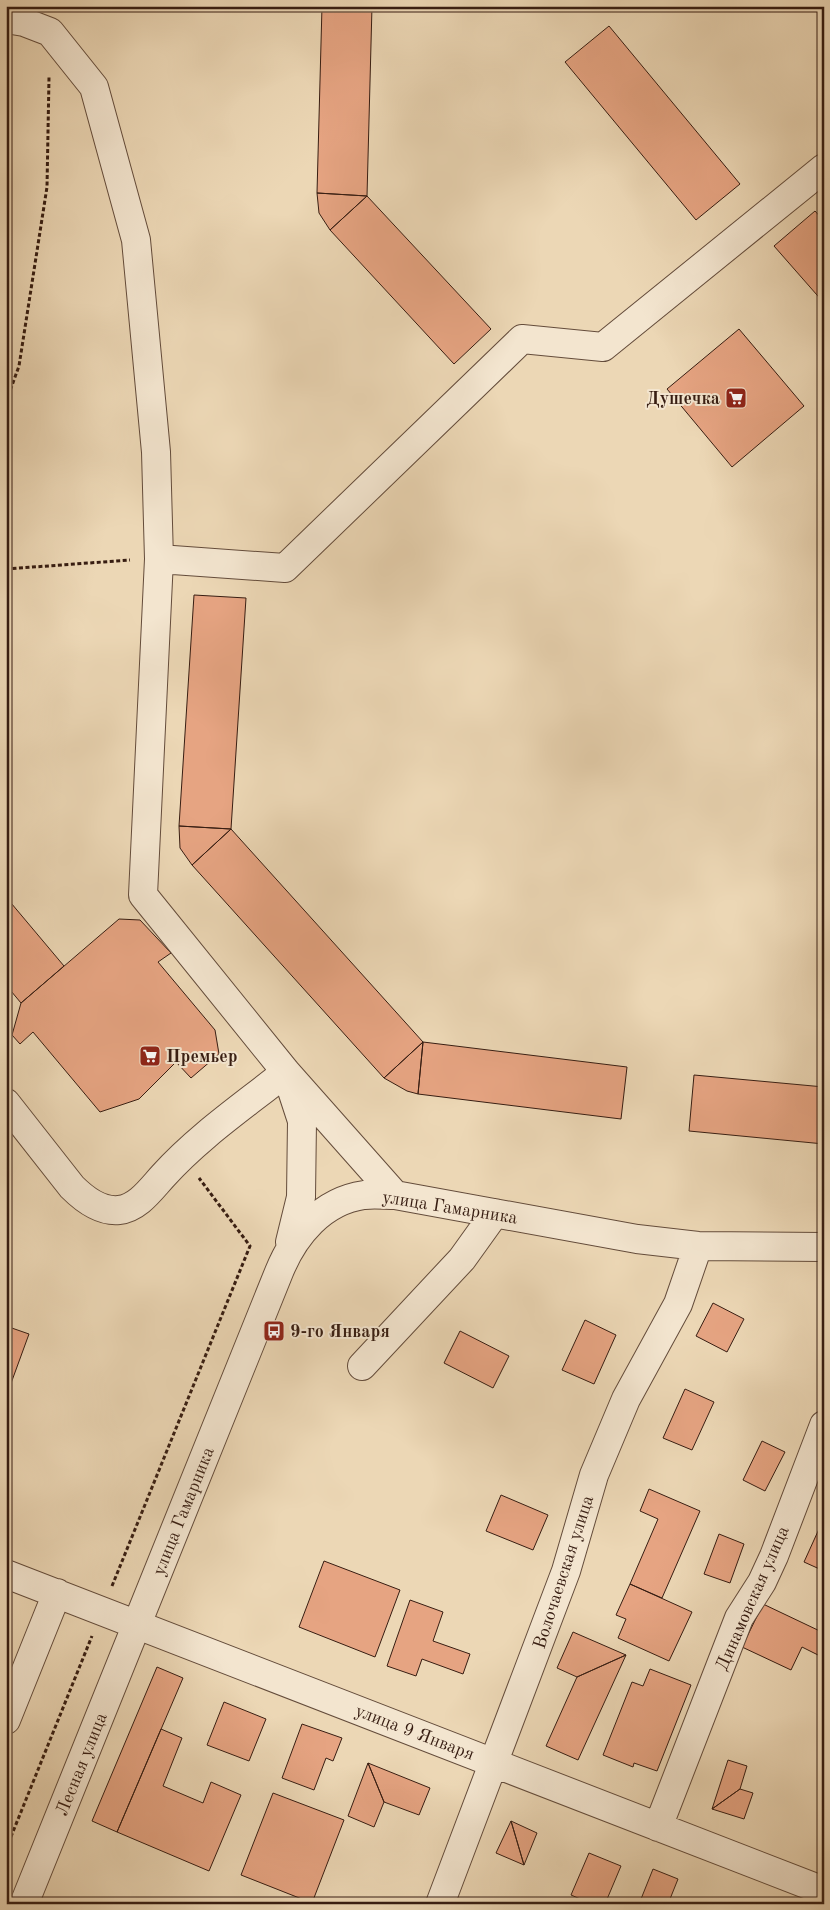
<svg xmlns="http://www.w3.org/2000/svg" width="830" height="1910" viewBox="0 0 830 1910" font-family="'Old Standard TT',serif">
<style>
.building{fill:#e6a482;stroke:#371d12}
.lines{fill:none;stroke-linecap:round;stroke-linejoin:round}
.minor-casing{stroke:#644c3b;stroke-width:30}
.path{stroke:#371d12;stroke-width:3;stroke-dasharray:4 2.5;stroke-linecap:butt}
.minor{stroke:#f3e5cf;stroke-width:28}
.labels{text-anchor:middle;stroke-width:4;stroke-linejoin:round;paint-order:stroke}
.poi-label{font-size:18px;font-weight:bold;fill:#371d12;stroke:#f3e5cf;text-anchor:start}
.street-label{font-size:18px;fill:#371d12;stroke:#f3e5cf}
</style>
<rect width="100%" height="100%" fill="#ecd7b5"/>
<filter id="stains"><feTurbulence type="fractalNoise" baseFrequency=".004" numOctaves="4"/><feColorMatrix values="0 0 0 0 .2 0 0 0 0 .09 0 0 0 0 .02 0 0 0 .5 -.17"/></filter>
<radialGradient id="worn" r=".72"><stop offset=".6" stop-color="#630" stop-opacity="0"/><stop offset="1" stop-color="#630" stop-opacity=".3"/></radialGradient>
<path class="building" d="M 322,6 L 372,6 L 367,196 L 317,193 Z
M 609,26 L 740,184 L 696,220 L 565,62 Z
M 317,193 L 367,196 L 330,230 L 319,213 Z
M 367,196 L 491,329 L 454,364 L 330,230 Z
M 815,211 L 824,221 L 824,303 L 774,246 Z
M 739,329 L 804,406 L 732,467 L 667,389 Z
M 194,595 L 246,598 L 231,829 L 179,826 Z
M 179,826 L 231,829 L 192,865 L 180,848 Z
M 231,829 L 423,1042 L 384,1078 L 192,865 Z
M 6,897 L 64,966 L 21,1003 L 6,985 Z
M 119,919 L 140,920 L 171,953 L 158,962 L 215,1030 L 219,1054 L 191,1078 L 176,1062 L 139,1099 L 100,1112 L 33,1032 L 20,1044 L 12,1035 L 21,1003 Z
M 423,1042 L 627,1067 L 621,1119 L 418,1094 Z
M 423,1042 L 418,1094 L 407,1091 L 384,1078 Z
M 694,1075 L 824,1087 L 824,1144 L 689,1131 Z
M 713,1303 L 744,1319 L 727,1352 L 696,1336 Z
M 585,1320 L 616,1335 L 594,1384 L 562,1370 Z
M 6,1326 L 29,1334 L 6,1397 Z
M 460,1331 L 509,1356 L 493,1388 L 444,1363 Z
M 685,1389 L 714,1402 L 692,1450 L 663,1438 Z
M 762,1441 L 785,1452 L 765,1491 L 743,1480 Z
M 649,1489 L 700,1511 L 662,1598 L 630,1584 L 658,1519 L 640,1511 Z
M 501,1495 L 548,1515 L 533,1550 L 486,1531 Z
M 824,1518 L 824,1571 L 804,1562 Z
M 719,1534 L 744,1544 L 730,1583 L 704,1574 Z
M 324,1561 L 400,1590 L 375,1657 L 299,1627 Z
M 630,1584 L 692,1612 L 669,1661 L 618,1638 L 626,1619 L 616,1615 Z
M 410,1600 L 443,1612 L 433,1641 L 470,1654 L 463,1674 L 422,1659 L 416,1676 L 387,1666 Z
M 763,1604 L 824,1633 L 822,1657 L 802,1647 L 791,1670 L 742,1647 Z
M 573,1632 L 626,1655 L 577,1677 L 557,1668 Z
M 626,1655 L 578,1760 L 546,1746 L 577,1677 Z
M 157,1667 L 183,1678 L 117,1832 L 92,1821 Z
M 650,1669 L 691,1685 L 657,1771 L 634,1763 L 633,1767 L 603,1755 L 632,1682 L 643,1686 Z
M 224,1702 L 266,1719 L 249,1761 L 207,1745 Z
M 302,1724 L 342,1738 L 333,1761 L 326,1758 L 314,1790 L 282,1778 Z
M 161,1729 L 182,1738 L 163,1786 L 203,1803 L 211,1782 L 241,1795 L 209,1871 L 117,1832 Z
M 728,1760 L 747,1766 L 740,1789 L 712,1809 Z
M 368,1763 L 430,1788 L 419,1815 L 384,1802 Z
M 368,1763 L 384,1802 L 374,1827 L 348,1816 Z
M 740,1789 L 753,1793 L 744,1819 L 712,1809 Z
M 273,1793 L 344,1820 L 312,1903 L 241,1875 Z
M 511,1821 L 524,1865 L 496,1853 Z
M 511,1821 L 537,1833 L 524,1865 Z
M 589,1853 L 621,1866 L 605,1904 L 592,1904 L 571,1895 Z
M 653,1869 L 678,1879 L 668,1904 L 639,1904 Z"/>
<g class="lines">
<g class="minor-casing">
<path id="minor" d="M 6,19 L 24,22 L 50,32 L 94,87 L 136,240 L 156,452 L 159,559 L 143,895 L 286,1072 L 395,1195
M 159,559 L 285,568 L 522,339 L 603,347 L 824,168
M 6,1103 L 72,1187 C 84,1199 100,1212 119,1210 C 138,1208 151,1189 163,1176 C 199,1136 245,1105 286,1072 L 302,1121 L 301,1197 L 290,1242
M 362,1366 L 462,1259 L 495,1213
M 6,1574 L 824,1891
M 6,1720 L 57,1593
M 658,1827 L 739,1618 L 762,1582 L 774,1556 L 824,1425
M 24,1904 L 279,1272 C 294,1235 322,1201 364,1195 C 374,1194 385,1195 395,1195 L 637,1239 L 698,1246 L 824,1247
M 440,1904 L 566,1571 L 594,1475 L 626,1399 L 678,1304 L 698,1246"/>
</g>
<path class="path" d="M 6,402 L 19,366 L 47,187 L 49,77
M 6,569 L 130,560
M 112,1586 L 250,1246 L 199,1178
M 6,1849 L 92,1636"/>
<use href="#minor" class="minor"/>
</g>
<defs>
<g id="supermarket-square" transform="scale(1.125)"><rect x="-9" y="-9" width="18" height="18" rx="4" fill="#8f2418" stroke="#f3e5cf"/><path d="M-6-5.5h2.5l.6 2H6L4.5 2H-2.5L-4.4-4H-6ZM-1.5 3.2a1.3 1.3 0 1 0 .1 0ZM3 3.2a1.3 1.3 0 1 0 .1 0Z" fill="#fff"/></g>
<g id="bus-square" transform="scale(1.125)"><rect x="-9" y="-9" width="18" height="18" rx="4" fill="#8f2418" stroke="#f3e5cf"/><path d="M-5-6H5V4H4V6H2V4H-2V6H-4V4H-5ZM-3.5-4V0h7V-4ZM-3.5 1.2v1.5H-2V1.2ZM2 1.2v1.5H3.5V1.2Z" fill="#fff"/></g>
</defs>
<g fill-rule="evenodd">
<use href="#supermarket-square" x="736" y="398"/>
<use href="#supermarket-square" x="150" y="1056"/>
<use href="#bus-square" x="274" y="1331"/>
</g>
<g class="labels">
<g class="poi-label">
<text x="720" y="404" text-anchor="end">Душечка</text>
<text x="166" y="1062">Премьер</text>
<text x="290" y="1337">9-го Января</text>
</g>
<g class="street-label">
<text transform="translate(450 1207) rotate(9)" y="6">улица Гамарника</text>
<text transform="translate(183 1511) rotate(-68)" y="6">улица Гамарника</text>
<text transform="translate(563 1572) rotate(-72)" y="6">Волочаевская улица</text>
<text transform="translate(752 1598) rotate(-66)" y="6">Динамовская улица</text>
<text transform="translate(415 1732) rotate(21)" y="6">улица 9 Января</text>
<text transform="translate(81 1764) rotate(-68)" y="6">Лесная улица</text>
</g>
</g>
<rect width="830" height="1910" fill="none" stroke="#ecd7b5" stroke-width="25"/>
<rect x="8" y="8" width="815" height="1895" fill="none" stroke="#371d12" stroke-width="2.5"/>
<rect x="12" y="12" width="805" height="1885" fill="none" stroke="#371d12"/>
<rect width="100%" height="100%" filter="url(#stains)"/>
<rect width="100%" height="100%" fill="url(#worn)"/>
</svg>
